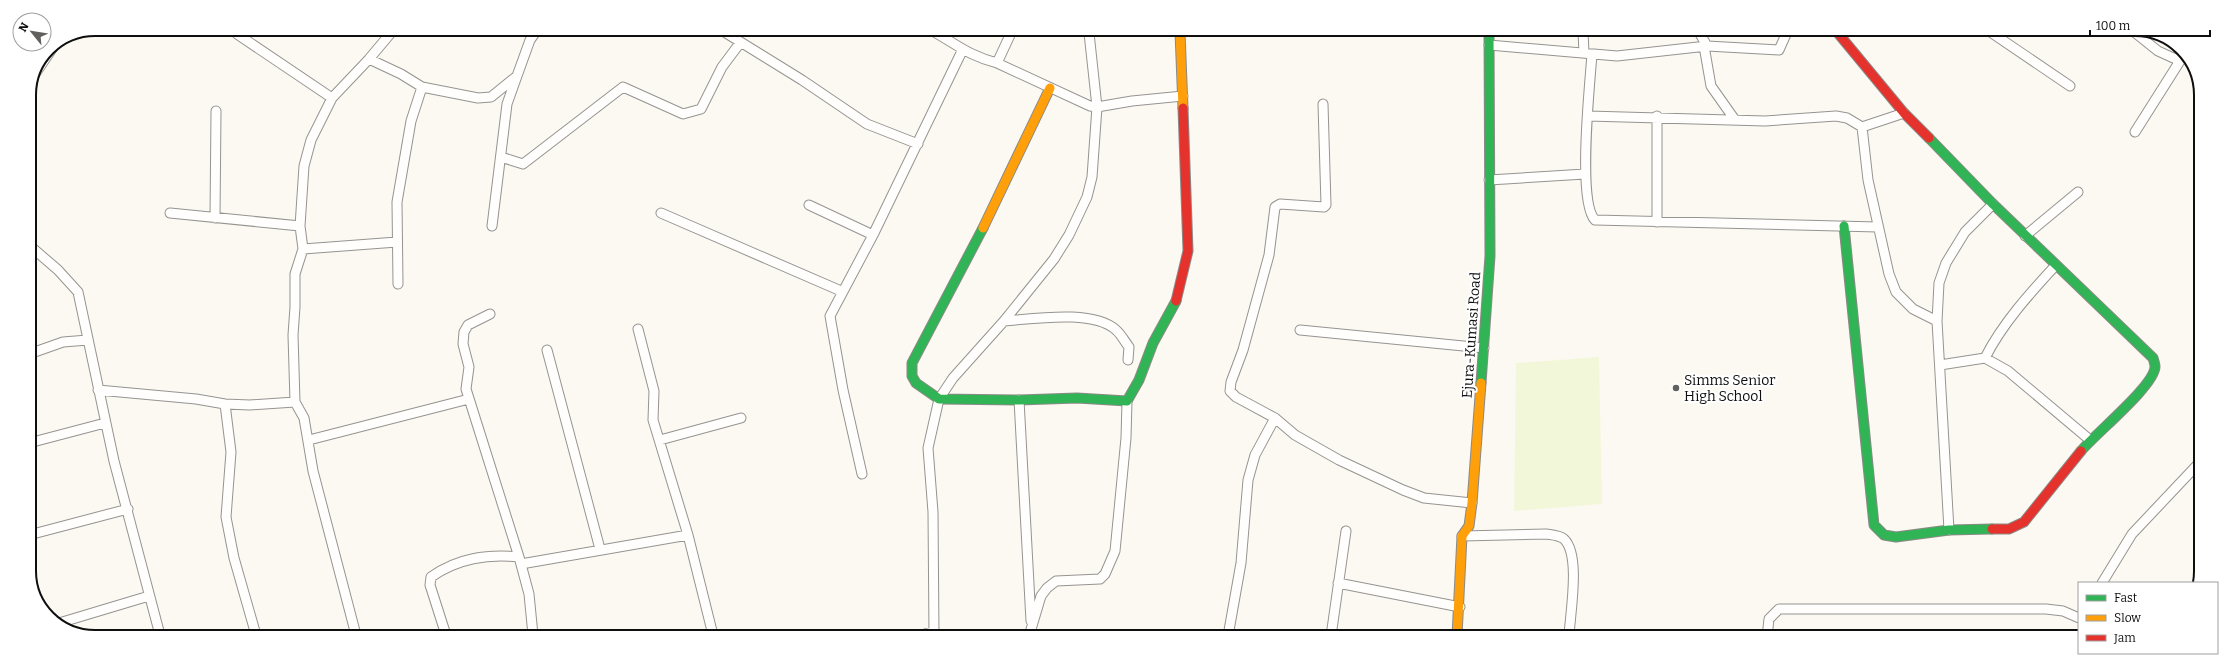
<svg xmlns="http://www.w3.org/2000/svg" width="2230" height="666" viewBox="0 0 2230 666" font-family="Bitter,serif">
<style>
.pitch{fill:#f3f7da}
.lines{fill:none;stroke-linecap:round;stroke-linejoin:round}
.street-casing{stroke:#959491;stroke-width:11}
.fast-casing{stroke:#8c8a87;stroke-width:11}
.slow-casing{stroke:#8c8a87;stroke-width:11}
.jam-casing{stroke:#8c8a87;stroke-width:11}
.street{stroke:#fffefd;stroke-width:9}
.fast{stroke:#30b455;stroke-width:9}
.slow{stroke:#ff9f0a;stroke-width:9}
.jam{stroke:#e5322d;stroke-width:9}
.poi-dot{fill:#61605e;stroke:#fff;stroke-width:1.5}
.labels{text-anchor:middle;stroke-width:4;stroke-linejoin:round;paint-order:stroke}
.street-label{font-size:14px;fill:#0e0e0e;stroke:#fff}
.poi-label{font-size:14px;fill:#0e0e0e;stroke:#fff;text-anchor:start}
.rim{fill:none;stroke:#0e0e0e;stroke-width:2}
</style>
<rect width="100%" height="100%" fill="#fcf9f2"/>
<path class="pitch" d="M 1599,357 L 1602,504 L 1514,511 L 1516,363 Z"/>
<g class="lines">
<g class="street-casing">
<path id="street" d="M 1989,31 L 2070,86
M 2133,31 L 2158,51 L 2180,61
M 1583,32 L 1584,53
M 1699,32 L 1707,46
M 726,33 L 802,80 L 867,124 L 918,144
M 936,33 C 959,46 970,56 997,63 L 1090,106 L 1097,107 L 1132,101 L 1183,96
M 237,34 L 332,98
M 1489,45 L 1617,56 L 1707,46 L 1779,50 L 1787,32
M 1704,46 L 1711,86 L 1735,120
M 1592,54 C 1590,83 1577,202 1595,220 L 1878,227
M 369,59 L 401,74 L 422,87 L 478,98 L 491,97 L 517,76 L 530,40 L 535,33
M 997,63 L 1011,33
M 33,77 L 56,43
M 1323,104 L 1326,205 L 1324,207 L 1280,204 L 1275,207 L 1269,255 L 1243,350 L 1231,382 L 1230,391 L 1236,397 L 1275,418 L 1295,435 L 1339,460 L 1403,490 L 1424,498 L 1472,503
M 1904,113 L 1862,127 L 1868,180 L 1889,274 L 1896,292 L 1913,309 L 1937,321
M 1588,116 L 1765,121 L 1836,116 L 1847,118 L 1862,127
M 2135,132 L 2185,53
M 501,157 L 523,164 L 623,87 L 683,114 L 701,109 L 722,67 L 740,43
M 2200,170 L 2201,169
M 1489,180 L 1585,174
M 809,205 L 873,235
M 170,213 L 300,226
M 661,213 L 841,291
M 215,218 L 216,111
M 1657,222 L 1657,116
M 492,226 L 507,104 L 517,76
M 2025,236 L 2078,192
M 29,245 L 58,270 L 78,292 L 114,461 L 160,635
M 303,249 L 397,242
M 398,284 L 397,202 L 411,121 L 422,87
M 490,314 L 468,325 L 464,332 L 463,344 L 469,367 L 466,389 L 519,557 L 529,594 L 533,635
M 1004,321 C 1033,319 1093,309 1116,330 C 1121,334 1125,342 1129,347 L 1128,360
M 638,329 L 654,391 L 653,420 L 688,535 L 713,635
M 1300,330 L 1484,348
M 547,350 L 600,549
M 29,354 L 63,342 L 88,340
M 1985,358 C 2002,324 2030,293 2056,265
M 1940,365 L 1985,358 L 2008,371 L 2090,440
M 98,390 L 196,399 L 225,404 L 250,405 L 295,402
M 1019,400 L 1031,621
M 225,404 L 231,452 L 226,517 L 234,558 L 256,635
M 309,440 L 469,399
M 660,440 L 741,418
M 29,443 L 105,423
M 862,474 L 843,390 L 830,316 L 873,235 L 962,51
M 1949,530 L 1937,321 L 1939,283 L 1946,263 L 1965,232 L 1993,204
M 29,535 L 128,509
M 1462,536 L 1546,534 C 1552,535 1559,535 1564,539 C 1581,555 1570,614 1569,636
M 521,564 L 688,535
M 1338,583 L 1460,607
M 2102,583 L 2132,534 L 2199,463
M 59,623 L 149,596
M 356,635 L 313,471 L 304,418 L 295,402 L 293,335 L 295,307 L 295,274 L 303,249 L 300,226 L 304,166 L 311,140 L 332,98 L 369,59 L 390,34
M 446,635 L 430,585 L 431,577 C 458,558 487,554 519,557
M 916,636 L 933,632
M 934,636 L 933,512 L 928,448 L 939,399 L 953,378 L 1004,321 L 1054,259 L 1069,235 L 1087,197 L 1092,177 L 1097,107 L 1089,33
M 1029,636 L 1041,596 L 1047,588 L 1056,581 L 1100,579 L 1105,574 L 1115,551 L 1126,438 L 1127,401
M 1228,636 L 1241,563 L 1248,480 L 1255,455 L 1275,418
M 1331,636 L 1346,531
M 1767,637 L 1769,619 L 1779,609 L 2046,609 L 2063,611 L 2079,618"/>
</g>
<g class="fast-casing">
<path id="fast" d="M 1929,138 L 1993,204 L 2153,358 C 2154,361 2155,364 2155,367 C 2154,386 2096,433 2081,451
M 1844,226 L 1874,525 L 1884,535 L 1896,537 L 1949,530 L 1992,529
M 983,228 L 912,363 L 912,376 L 916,383 L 939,399 L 1019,400 L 1077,398 L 1127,401 L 1139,380 L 1153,343 L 1176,301
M 1481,383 L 1490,256 L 1489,32"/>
</g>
<g class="slow-casing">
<path id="slow" d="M 1180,32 L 1183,108
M 983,228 L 1050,88
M 1457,636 L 1462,536 L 1469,526 L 1472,503 L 1481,383"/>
</g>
<g class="jam-casing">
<path id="jam" d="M 1837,32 L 1904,113 L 1929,138
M 1176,301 L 1188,251 L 1183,108
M 1992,529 L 2009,529 L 2024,522 L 2081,451"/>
</g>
<use href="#street" class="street"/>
<use href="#fast" class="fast"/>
<use href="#slow" class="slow"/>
<use href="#jam" class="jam"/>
</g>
<circle class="poi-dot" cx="1676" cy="388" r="4"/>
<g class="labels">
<g class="street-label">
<text transform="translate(1471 335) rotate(-86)" y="5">Ejura-Kumasi Road</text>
</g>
<g class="poi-label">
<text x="1684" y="385">Simms Senior<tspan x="1684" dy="16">High School</tspan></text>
</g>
</g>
<path d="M0 0H2230V666H0ZM95 36H2135A59 59 0 0 1 2194 95V571A59 59 0 0 1 2135 630H95A59 59 0 0 1 36 571V95A59 59 0 0 1 95 36Z" fill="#fff" fill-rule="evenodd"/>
<path class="rim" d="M95 36H2135A59 59 0 0 1 2194 95V571A59 59 0 0 1 2135 630H95A59 59 0 0 1 36 571V95A59 59 0 0 1 95 36Z"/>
<rect x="2078" y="582" width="140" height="72" fill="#ffffff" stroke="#9f9f9f"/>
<rect x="2086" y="595" width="20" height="6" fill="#30b455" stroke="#9f9f9f"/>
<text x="2114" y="602" font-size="12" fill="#0e0e0e">Fast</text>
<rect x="2086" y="615" width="20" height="6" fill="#ff9f0a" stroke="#9f9f9f"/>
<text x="2114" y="622" font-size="12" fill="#0e0e0e">Slow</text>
<rect x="2086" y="635" width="20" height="6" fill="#e5322d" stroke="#9f9f9f"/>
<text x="2114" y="642" font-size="12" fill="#0e0e0e">Jam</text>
<g transform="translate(32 32) rotate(300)"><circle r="19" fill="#ffffff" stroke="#9f9f9f"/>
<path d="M0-3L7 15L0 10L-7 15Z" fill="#61605e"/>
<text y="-6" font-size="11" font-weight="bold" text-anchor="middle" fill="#0e0e0e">N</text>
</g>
<path d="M2090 30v6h120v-6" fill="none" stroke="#0e0e0e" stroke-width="2"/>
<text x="2096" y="30" font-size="12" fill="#0e0e0e" stroke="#ffffff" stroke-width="3" paint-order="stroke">100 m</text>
</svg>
